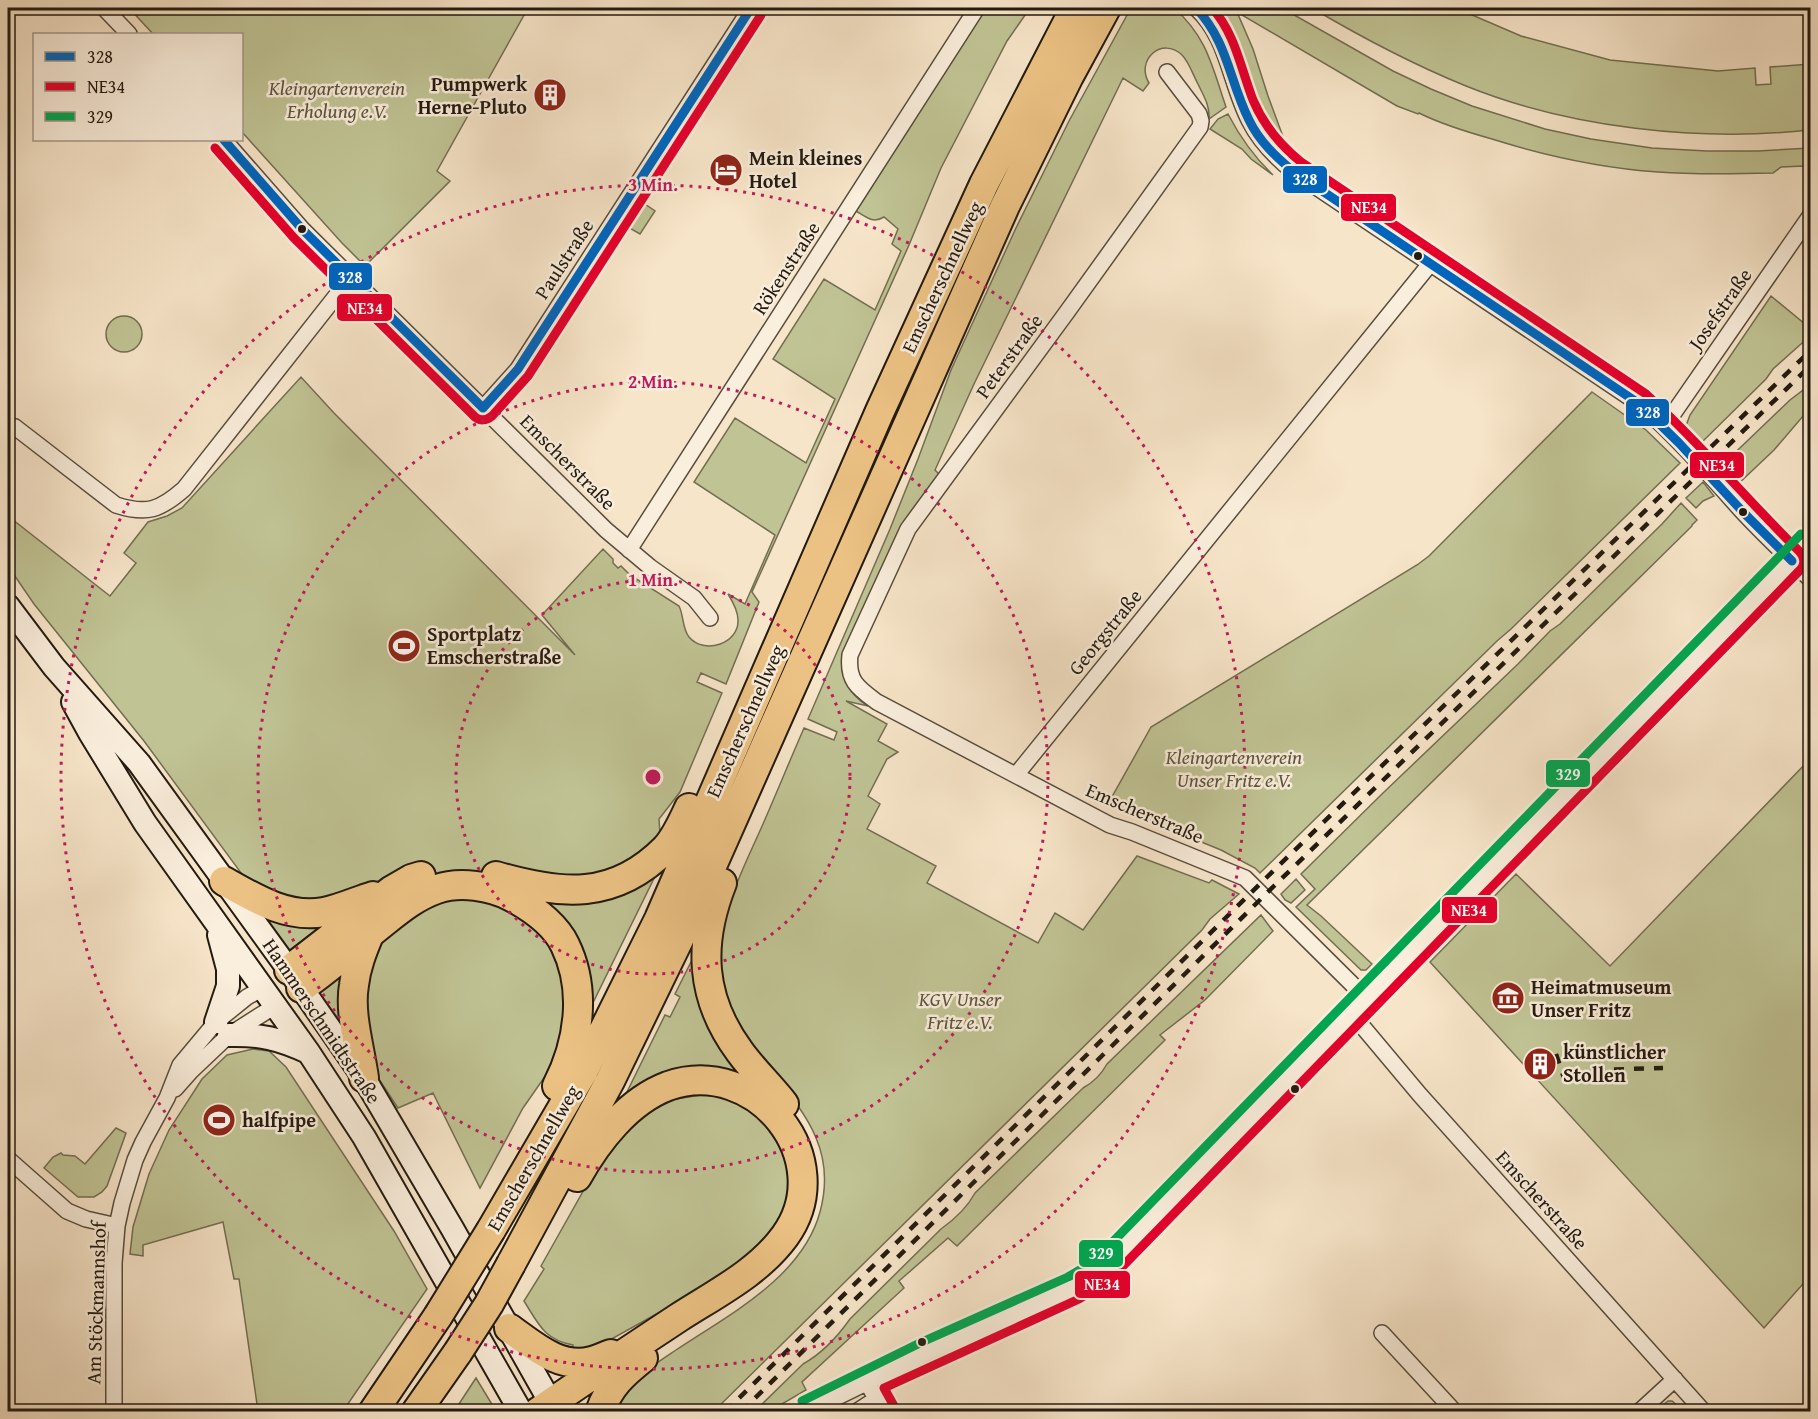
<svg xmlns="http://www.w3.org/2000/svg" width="1818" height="1419" viewBox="0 0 1818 1419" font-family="'Gentium Book Plus',serif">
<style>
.green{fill:#c0c394;stroke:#726e52;stroke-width:1.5}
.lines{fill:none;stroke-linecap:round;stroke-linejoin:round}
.minor-casing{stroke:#584d3e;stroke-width:18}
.secondary-casing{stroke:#231a10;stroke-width:26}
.motorway-casing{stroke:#231a10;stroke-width:32}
.minor{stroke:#faeedc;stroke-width:15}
.secondary{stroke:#faeedc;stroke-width:22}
.motorway{stroke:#ecc284;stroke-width:28}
.rail{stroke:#231a10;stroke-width:4.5;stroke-dasharray:10 10;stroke-linecap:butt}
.motorway-bridge-casing{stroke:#231a10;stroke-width:32;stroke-linecap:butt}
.motorway-bridge{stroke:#ecc284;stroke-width:28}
.bus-1-casing{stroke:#faeedc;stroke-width:14}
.bus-2-casing{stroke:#faeedc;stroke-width:14}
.bus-3-casing{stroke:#faeedc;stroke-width:14}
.bus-1{stroke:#0065bd;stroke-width:9}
.bus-2{stroke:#e4002b;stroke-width:9}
.bus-3{stroke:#00a651;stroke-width:9}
.ring{fill:none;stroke:#c2185b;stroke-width:3;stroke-dasharray:3 6}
.bus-dot{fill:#231a10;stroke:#faeedc;stroke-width:2}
.labels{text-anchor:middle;stroke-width:5;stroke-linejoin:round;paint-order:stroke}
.poi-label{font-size:20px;font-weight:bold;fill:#231a10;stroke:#faeedc;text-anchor:start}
.park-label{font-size:20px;font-style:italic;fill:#5a553e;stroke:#faeedc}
.street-label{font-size:20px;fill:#231a10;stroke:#faeedc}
.centre{fill:#c2185b;stroke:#faeedc;stroke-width:3}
.ring-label{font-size:18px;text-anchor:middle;font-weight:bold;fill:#c2185b;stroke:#faeedc;stroke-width:5;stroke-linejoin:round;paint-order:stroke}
.line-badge{stroke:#faeedc;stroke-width:2}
.badge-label{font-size:16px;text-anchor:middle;font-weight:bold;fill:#fff}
</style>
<rect width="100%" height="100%" fill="#f7e5c9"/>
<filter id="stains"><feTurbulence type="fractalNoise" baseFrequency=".00333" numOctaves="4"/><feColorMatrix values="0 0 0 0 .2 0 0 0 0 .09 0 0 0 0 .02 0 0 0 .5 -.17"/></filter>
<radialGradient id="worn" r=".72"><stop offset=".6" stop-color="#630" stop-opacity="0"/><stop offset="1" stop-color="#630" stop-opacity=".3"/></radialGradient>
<path class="green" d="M 129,8 L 528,8 L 437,171 L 450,181 L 365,266 L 342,243 L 242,132 L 242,34 L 153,34 Z
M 986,8 L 991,12 L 994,8 L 1030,8 L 1007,41 L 941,168 L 909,245 L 752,592 L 759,602 L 726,684 L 701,673 L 697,682 L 722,693 L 680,792 L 659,819 L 662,862 L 585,1019 L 523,1108 L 480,1188 L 433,1093 L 398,1108 L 348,1032 L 254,905 L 247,881 L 144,741 L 34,604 L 8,566 L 8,516 L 110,596 L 136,563 L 124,553 L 148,522 L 167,516 L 182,508 L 301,377 L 334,413 L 575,655 L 542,615 L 603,549 L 613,559 L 613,563 L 618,568 L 621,566 L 630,575 L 679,606 C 684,616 682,628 689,637 C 704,655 739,644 738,620 C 738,611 733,602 728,594 L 745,604 L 775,535 L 694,482 L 735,418 L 806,463 L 835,399 L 773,359 L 824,279 L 875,310 L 901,251 L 892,244 L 898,229 L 884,217 C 873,224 866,217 856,211 Z
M 1131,8 L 1174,8 C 1207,37 1212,66 1226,107 L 1209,119 C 1210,105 1203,95 1198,84 C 1193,75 1189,62 1182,55 C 1162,36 1135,60 1149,83 L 1143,91 L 1123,78 L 974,384 L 935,470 L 940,475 L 898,532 L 844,654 C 839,676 848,694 868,706 L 846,701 L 887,724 L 878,741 L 898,752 L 887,759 L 868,796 L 880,804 L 867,829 L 936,866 L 927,883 L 1038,943 L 1055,913 L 1083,930 L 1137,856 L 1209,883 L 1212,880 L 1239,894 L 1210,919 L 1202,930 L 714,1411 L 618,1412 L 619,1410 L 614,1408 C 626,1382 652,1366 676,1350 C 728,1315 802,1278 820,1212 C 841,1135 786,1097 748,1040 C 739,1027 731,1016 727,1001 C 724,993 720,983 719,975 C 717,916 740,876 763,824 C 777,792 790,760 804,728 L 834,740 L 837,732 L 808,719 L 890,529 L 918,459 L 951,370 L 967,335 L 1016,228 L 1069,121 Z
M 1217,8 L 1282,8 L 1393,71 L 1431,89 L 1472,106 L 1545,129 L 1591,139 L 1652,148 L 1707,151 L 1758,151 L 1810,148 L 1810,175 L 1804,166 L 1781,167 L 1773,173 C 1735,174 1697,175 1658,172 C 1602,168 1546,156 1492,139 C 1467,132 1441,124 1419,113 L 1418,114 L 1397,106 L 1237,12 L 1253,49 L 1268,96 L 1285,142 L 1274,128 L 1265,113 L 1254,90 L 1234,31 Z
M 1312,8 L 1456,8 L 1521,36 L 1610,60 L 1718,71 L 1755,68 L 1756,85 L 1771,84 L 1770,67 L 1810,64 L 1810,130 C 1699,142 1570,128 1466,86 C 1412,64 1361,37 1312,8 Z
M 1228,114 C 1240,137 1254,157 1273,175 L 1251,159 L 1242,149 L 1210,129 L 1218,119 Z
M 642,202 L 655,211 L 640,234 L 626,226 Z
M 1771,296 L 1805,324 L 1810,319 L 1810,336 L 1773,369 L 1766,379 L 1697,447 L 1684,431 L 1690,415 Z
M106 334a18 18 0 1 1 36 0a18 18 0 1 1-36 0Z
M 1810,381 L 1810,408 L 1774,450 L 1736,486 L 1718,469 L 1790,400 L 1807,387 Z
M 1592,392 L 1646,430 L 1680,463 L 1511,629 L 1497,641 L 1260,873 L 1255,868 L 1221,850 L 1108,804 L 1151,727 L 1417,565 L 1429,556 Z
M 1703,482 L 1714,496 L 1703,501 L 1696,508 L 1686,498 Z
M 1681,503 L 1697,520 L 1692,525 L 1692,526 L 1307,905 L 1321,916 L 1372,964 L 1366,970 L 1361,970 L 1296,907 L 1315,889 L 1301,874 L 1383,793 L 1518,664 L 1550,631 L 1560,624 L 1662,524 Z
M 1810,759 L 1810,1276 L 1764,1328 L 1430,962 L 1516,874 L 1610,966 Z
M 1296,879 L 1305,890 L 1291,903 L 1285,900 L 1281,894 Z
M 1261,915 L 1273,931 L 1205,1000 L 1160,1035 L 1165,1040 L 957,1246 L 948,1238 L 899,1281 L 904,1288 L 802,1382 L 806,1390 L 770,1411 L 755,1411 L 803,1364 C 821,1354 838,1336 850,1319 L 941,1229 C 955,1219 967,1208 975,1193 L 1083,1088 C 1094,1082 1101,1075 1107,1064 Z
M 696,952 L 752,1087 L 619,1108 L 665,1015 L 670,1017 L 680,997 L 675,994 Z
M 253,1049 L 269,1051 L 286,1067 L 394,1231 L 427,1289 L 343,1411 L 258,1411 L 239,1279 L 234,1279 L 223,1222 L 143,1245 L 143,1256 L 130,1254 L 133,1227 L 149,1174 L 169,1130 L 202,1079 L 227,1055 Z
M 696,1093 L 730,1097 L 766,1120 L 789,1162 L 787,1208 L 764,1245 L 712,1283 L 599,1346 L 573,1351 L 573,1345 C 544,1340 538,1323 524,1301 L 544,1269 L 541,1266 L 594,1172 L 611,1148 L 648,1111 L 667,1101 Z
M 116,1128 L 126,1133 L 107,1186 L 102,1192 L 94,1197 L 78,1197 L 44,1168 L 53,1157 L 61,1153 L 63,1155 L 75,1156 L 85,1164 Z
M 476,1378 L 496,1411 L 455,1411 L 455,1410 Z
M 1668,1401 L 1672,1401 L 1678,1406 L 1672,1411 L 1656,1411 Z"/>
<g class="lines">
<g class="minor-casing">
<path id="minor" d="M 104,8 L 129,34
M 1196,8 C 1228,37 1230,83 1249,120 C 1259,140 1276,158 1294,172 L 1638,403 C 1676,436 1708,473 1741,510 C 1763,534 1787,556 1810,579
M 1167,72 L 1199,114 L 1201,121 L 1200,127 L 1067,312 L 908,529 L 850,655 C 847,681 858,688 877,702 L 1110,825 L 1132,832 L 1245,878 L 1367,999
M 224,140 L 302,229 L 606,530 L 650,567 L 694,598 L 710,618
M 483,408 L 518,369 L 751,8
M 8,426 L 15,427 L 116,505 C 147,515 160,510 184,489 L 351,277
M 1664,427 L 1810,216
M 629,550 L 977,8
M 1016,775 L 1430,264
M 1352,1014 L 1420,1095 L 1704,1412
M 175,1089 L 191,1071 L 229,1035 L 275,1006
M 8,1159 L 67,1211 L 86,1219 L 117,1226
M 1382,1333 L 1455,1412
M 867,1382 L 883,1412
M 114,1412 L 114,1263 L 117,1226 L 122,1203 L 135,1160 L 143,1142 L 167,1098 L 180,1065 L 216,1022 L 247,997 L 263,988
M 807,1412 L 927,1353 L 1074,1288 L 1092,1277 L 1111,1261 L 1810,542
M 856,1412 L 876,1399
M 1639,1412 L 1675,1379"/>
</g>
<g class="secondary-casing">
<path id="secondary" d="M 8,606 L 54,667 L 139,763 L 289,970 L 364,1078 L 452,1228 L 556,1412
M 73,702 L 90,733 L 145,823 L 309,1053 L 364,1137 L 521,1412
M 216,1022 L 228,986 L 228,969 L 219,935
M 229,1035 C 260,1034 280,1039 308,1052"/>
</g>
<g class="motorway-casing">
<path id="motorway" d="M 496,876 C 561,895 614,901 666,848 C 676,837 683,821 689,808
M 224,881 C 254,898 288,919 324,912 C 340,909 357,901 373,896
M 722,883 C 698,944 700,998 740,1052 C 753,1070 770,1086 784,1104
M 289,970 L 392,890 L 411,879 L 421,876
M 301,988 C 329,969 353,947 379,926 C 398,911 414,897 437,889 C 460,881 491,886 512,897 C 532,908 555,924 565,945 C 587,990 579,1043 557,1086
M 364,1078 C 360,1049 349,1013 354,985 C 356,967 362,952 369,935
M 491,1230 L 583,1072 L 659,919 L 880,411 L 984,184 L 1075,8
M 511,1264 L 610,1081 L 684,929 L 1005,206 L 1069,76 L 1106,8
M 509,1328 C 533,1345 560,1370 592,1361 C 599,1359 605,1356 611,1354
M 373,1412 L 438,1316
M 416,1412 L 458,1352
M 538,1412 C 584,1380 631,1349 678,1318 C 715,1294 758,1273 785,1236 C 840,1160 757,1055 668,1086 C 628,1101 597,1141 577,1177
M 600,1412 C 609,1386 623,1374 643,1358"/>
</g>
<use href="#minor" class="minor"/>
<use href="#secondary" class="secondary"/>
<use href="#motorway" class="motorway"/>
<path class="rail" d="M 1556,1054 L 1565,1081
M 1594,1070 L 1663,1068
M 725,1412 L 1266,878 L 1810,351
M 741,1412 L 1274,886 L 1810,366"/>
<g class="motorway-bridge-casing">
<path id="motorway-bridge" d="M 438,1316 L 491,1230
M 458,1352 L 489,1304 L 511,1264"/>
</g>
<use href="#motorway-bridge" class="motorway-bridge"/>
<g class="bus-1-casing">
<path id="bus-1" d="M 1196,8 C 1228,42 1229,80 1249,120 C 1259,141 1276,157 1294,172 L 1638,403 L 1679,443 L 1743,512 L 1792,561
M 224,140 L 302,229 L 483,408
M 483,408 L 518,369 L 751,8"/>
</g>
<g class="bus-2-casing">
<path id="bus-2" d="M 215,148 L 294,238 L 475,417 C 480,421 486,421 492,416 L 528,376 L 761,15
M 894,1406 L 884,1388 L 1079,1299 L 1099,1287 L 1119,1270 L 1801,569 C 1805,564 1805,558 1800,552 C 1748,501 1701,444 1646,394 L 1301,162 C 1280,145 1264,126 1253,100 C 1241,69 1235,33 1212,8"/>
</g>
<g class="bus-3-casing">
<path id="bus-3" d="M 802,1401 L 922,1342 L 1068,1277 L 1085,1267 L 1103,1252 L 1801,534"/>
</g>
<use href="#bus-1" class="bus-1"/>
<use href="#bus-2" class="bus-2"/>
<use href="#bus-3" class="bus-3"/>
</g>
<g class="ring">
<circle cx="653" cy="777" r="197"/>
<circle cx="653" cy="777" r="395"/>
<circle cx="653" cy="777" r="592"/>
</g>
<defs>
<g id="building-disc" transform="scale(1.725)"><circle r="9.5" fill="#8f2418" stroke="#faeedc"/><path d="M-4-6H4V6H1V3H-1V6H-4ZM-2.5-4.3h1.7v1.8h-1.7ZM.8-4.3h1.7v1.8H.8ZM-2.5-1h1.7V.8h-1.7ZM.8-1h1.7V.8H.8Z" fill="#fff"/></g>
<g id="hotel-disc" transform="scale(1.725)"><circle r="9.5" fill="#8f2418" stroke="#faeedc"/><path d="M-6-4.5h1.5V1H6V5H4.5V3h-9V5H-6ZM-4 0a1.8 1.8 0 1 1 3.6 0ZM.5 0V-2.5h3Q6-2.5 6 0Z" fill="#fff"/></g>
<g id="stadium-disc" transform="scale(1.725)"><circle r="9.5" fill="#8f2418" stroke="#faeedc"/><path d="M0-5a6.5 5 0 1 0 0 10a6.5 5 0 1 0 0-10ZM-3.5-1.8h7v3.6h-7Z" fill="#fff"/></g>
<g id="museum-disc" transform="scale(1.725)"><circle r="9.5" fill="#8f2418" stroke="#faeedc"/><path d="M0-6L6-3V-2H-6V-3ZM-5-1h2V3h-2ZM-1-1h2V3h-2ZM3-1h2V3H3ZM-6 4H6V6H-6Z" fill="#fff"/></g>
</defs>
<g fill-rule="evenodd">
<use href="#building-disc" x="550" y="95"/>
<use href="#hotel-disc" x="726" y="170"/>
<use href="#stadium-disc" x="404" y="646"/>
<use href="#museum-disc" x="1508" y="998"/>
<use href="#building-disc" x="1540" y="1064"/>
<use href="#stadium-disc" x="219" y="1120"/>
</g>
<g class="bus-dot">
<circle cx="302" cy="229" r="5"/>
<circle cx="1418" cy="256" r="5"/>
<circle cx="1743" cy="512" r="5"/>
<circle cx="1295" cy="1089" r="5"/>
<circle cx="922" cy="1342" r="5"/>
</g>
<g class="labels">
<g class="poi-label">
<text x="527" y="91" text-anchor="end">Pumpwerk<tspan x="527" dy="23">Herne-Pluto</tspan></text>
<text x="749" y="165">Mein kleines<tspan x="749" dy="23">Hotel</tspan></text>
<text x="427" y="641">Sportplatz<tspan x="427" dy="23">Emscherstraße</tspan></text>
<text x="1531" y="994">Heimatmuseum<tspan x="1531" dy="23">Unser Fritz</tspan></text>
<text x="1563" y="1059">künstlicher<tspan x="1563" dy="23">Stollen</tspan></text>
<text x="242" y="1127">halfpipe</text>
</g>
<g class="park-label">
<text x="337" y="95">Kleingartenverein<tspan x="337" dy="23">Erholung e.V.</tspan></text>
<text x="1234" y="764">Kleingartenverein<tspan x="1234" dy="23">Unser Fritz e.V.</tspan></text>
<text x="960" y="1006">KGV Unser<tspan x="960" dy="23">Fritz e.V.</tspan></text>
</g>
<g class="street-label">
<text transform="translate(564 259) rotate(-57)" y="7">Paulstraße</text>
<text transform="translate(786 268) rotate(-57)" y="7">Rökenstraße</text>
<text transform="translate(942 277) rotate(-65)" y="7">Emscherschnellweg</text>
<text transform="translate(1720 309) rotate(-55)" y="7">Josefstraße</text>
<text transform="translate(1009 356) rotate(-54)" y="7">Peterstraße</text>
<text transform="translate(568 462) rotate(45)" y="7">Emscherstraße</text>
<text transform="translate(1105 632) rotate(-51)" y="7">Georgstraße</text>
<text transform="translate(745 721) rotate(-66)" y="7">Emscherschnellweg</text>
<text transform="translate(1145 813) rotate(23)" y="7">Emscherstraße</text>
<text transform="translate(322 1021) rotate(56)" y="7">Hammerschmidtstraße</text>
<text transform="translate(533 1158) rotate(-60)" y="7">Emscherschnellweg</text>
<text transform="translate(1542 1200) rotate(48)" y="7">Emscherstraße</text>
<text transform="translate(96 1303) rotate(-88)" y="7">Am Stöckmannshof</text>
</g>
</g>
<circle cx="653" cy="777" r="9" class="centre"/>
<g class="ring-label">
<text x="653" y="191">3 Min.</text>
<text x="653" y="388">2 Min.</text>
<text x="653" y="586">1 Min.</text>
</g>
<g class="line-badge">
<rect x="1282" y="165" width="46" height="29" rx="6" fill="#0065bd"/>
<rect x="1340" y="193" width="57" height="29" rx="6" fill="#e4002b"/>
<rect x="328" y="262" width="45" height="29" rx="6" fill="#0065bd"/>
<rect x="336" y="293" width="57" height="29" rx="6" fill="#e4002b"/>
<rect x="1625" y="398" width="45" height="29" rx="6" fill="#0065bd"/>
<rect x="1689" y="451" width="56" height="28" rx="6" fill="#e4002b"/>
<rect x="1545" y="759" width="46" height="29" rx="6" fill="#00a651"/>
<rect x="1441" y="896" width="57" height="28" rx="6" fill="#e4002b"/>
<rect x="1078" y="1239" width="46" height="29" rx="6" fill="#00a651"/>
<rect x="1074" y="1270" width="57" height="29" rx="6" fill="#e4002b"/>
</g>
<g class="badge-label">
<text x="1305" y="185">328</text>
<text x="1369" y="213">NE34</text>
<text x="350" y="283">328</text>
<text x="365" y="314">NE34</text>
<text x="1648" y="418">328</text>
<text x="1717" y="471">NE34</text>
<text x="1568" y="780">329</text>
<text x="1469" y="916">NE34</text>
<text x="1101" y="1259">329</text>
<text x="1102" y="1290">NE34</text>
</g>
<rect width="1818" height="1419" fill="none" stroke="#f7e5c9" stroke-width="30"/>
<rect x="9" y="9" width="1800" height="1401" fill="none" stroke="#231a10" stroke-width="3"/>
<rect x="15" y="15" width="1788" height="1389" fill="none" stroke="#231a10" stroke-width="1.5"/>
<rect x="33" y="33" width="210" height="108" fill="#faeedc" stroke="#a4998a" stroke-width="1.5"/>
<rect x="45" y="52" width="30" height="9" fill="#0065bd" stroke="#a4998a" stroke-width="1.5"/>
<text x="87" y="63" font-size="18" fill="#231a10">328</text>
<rect x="45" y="82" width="30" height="9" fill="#e4002b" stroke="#a4998a" stroke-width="1.5"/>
<text x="87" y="93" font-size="18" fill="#231a10">NE34</text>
<rect x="45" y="112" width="30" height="9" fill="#00a651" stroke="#a4998a" stroke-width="1.5"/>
<text x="87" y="123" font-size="18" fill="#231a10">329</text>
<rect width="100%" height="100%" filter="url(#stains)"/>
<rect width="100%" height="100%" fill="url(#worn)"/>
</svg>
